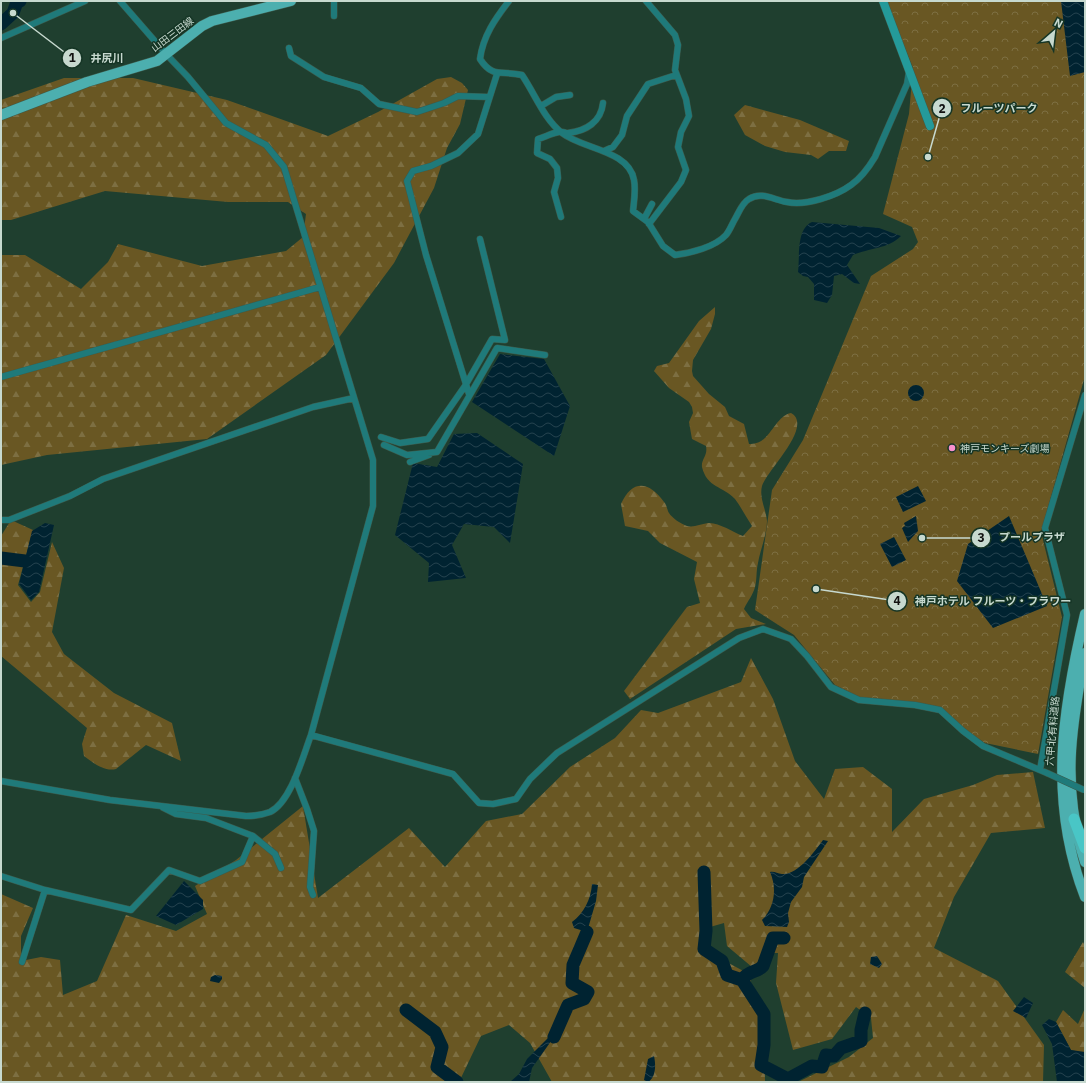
<svg xmlns="http://www.w3.org/2000/svg" width="1086" height="1083" viewBox="0 0 1086 1083" font-family="'IBM Plex Sans','Noto Sans JP',sans-serif">
<style>
.forest{fill:url(#forest-firs)}
.park{fill:url(#park-crowns)}
.water{fill:url(#water-waves)}
.lines{fill:none;stroke-linecap:round;stroke-linejoin:round}
.river{stroke:#002331;stroke-width:13}
.street-casing{stroke:#3d5b4c;stroke-width:7}
.secondary-casing{stroke:#3d5b4c;stroke-width:9}
.primary-casing{stroke:#3d5b4c;stroke-width:11}
.highway-casing{stroke:#3d5b4c;stroke-width:12}
.street{stroke:#1f7a7a;stroke-width:6}
.secondary{stroke:#249a9a;stroke-width:8}
.primary{stroke:#4cafaf;stroke-width:10}
.highway{stroke:#49c6c6;stroke-width:11}
.street-bridge-casing{stroke:#3d5b4c;stroke-width:7;stroke-linecap:butt}
.street-bridge{stroke:#1f7a7a;stroke-width:6}
.poi-dot{fill:#f890cc;stroke:#153525;stroke-width:1.5}
.labels{text-anchor:middle;stroke-width:3;stroke-linejoin:round;paint-order:stroke}
.street-label{font-size:10px;fill:#c7d9cf;stroke:#153525}
.poi-label{font-size:10px;fill:#c7d9cf;stroke:#153525;text-anchor:start}
.leader{fill:none;stroke:#c7d9cf;stroke-width:1.5}
.callout-dot{fill:#c7d9cf;stroke:#153525;stroke-width:1.5}
.mark-label{font-size:12px;text-anchor:middle;font-weight:bold;fill:#111}
.callout-label{font-size:11px;text-anchor:middle;font-weight:bold;fill:#c7d9cf;stroke:#153525;stroke-width:3;stroke-linejoin:round;paint-order:stroke}
</style>
<defs>
<pattern id="forest-firs" width="22" height="20" patternUnits="userSpaceOnUse"><rect width="22" height="20" fill="#695723"/><path d="M5 1l3.5 6h-7zM16 11l3.5 6h-7z" fill="#7d6f42"/></pattern>
<pattern id="park-crowns" width="20" height="18" patternUnits="userSpaceOnUse"><rect width="20" height="18" fill="#695723"/><path d="M2 6a3 3 0 1 1 6 0M12 15a3 3 0 1 1 6 0" fill="none" stroke="#7d6f42"/></pattern>
<pattern id="water-waves" width="16" height="10" patternUnits="userSpaceOnUse"><rect width="16" height="10" fill="#002331"/><path d="M0 5q4-4 8 0t8 0" fill="none" stroke="#24424e"/></pattern>
</defs>
<rect width="100%" height="100%" fill="#1f3f2f"/>
<path class="forest" d="M 451,77 L 462,83 L 468,90 L 460,124 L 447,148 L 434,188 L 394,263 L 326,355 L 207,439 L 47,455 L 1,465 L 1,255 L 25,255 L 81,289 L 108,262 L 118,244 L 202,266 L 286,251 L 303,237 L 306,214 L 288,202 L 228,202 L 105,191 L 11,220 L 1,220 L 1,100 L 64,78 L 133,78 L 227,100 L 328,136 L 378,112 L 437,79 Z
M 745,105 L 800,120 L 849,141 L 846,151 L 829,151 L 818,159 L 811,155 L 785,152 L 765,146 L 745,135 L 734,115 Z
M 715,307 L 715,314 L 711,329 L 693,360 L 692,371 L 693,376 L 709,394 L 725,407 L 729,416 L 744,424 L 749,444 C 770,446 774,416 791,413 C 814,426 767,470 762,486 C 759,498 766,509 767,521 C 767,535 760,550 758,563 C 756,571 757,580 755,587 C 753,595 747,602 744,609 L 751,618 L 766,624 L 736,629 L 630,699 L 624,691 L 687,607 L 700,603 L 694,579 L 697,562 L 660,543 L 648,531 L 625,526 L 621,504 C 632,479 649,481 664,502 C 667,505 667,510 669,513 C 672,518 681,524 687,526 C 694,528 700,524 708,523 C 718,522 733,532 743,536 L 752,526 C 746,517 741,507 735,499 C 723,486 707,488 702,467 C 701,459 708,456 706,446 L 692,439 L 689,422 L 693,413 L 692,407 L 689,402 L 669,388 L 654,371 L 657,366 L 669,363 L 699,321 Z
M 11,520 L 33,530 L 18,585 L 31,602 L 40,592 L 52,542 L 64,568 L 52,632 L 64,654 L 114,693 L 172,723 L 181,761 L 146,745 L 116,769 C 105,772 93,763 84,756 L 82,744 L 87,728 L 1,656 L 1,536 Z
M 751,658 L 773,699 L 795,761 L 824,799 L 835,769 L 863,767 L 892,789 L 892,832 L 924,799 L 973,785 L 997,775 L 1033,772 L 1045,828 L 991,833 L 954,897 L 934,948 L 998,981 L 1044,1045 L 1043,1082 L 798,1082 L 849,1057 L 873,1038 L 871,1018 L 856,1007 L 832,1039 L 793,1050 L 776,983 L 778,953 L 768,953 L 752,967 L 727,946 L 724,923 L 710,927 L 708,952 L 749,974 L 764,1036 L 765,1082 L 552,1082 L 530,1043 L 509,1025 L 481,1036 L 459,1082 L 1,1082 L 1,894 L 33,908 L 21,936 L 21,961 L 41,957 L 60,960 L 63,995 L 97,981 L 126,915 L 176,931 L 207,914 L 195,886 L 236,860 L 303,806 L 318,898 L 409,828 L 445,867 L 486,821 L 522,814 L 570,767 L 615,738 L 641,710 L 658,713 L 741,682 Z
M 1083,942 L 1085,946 L 1085,988 L 1065,972 Z
M 1085,1008 L 1085,1052 L 1084,1053 L 1071,1050 L 1056,1022 L 1063,1010 L 1078,1024 Z"/>
<path class="park" d="M 886,1 L 1085,1 L 1085,376 L 1041,532 L 1062,617 L 1038,754 L 985,743 L 965,730 L 941,709 L 859,697 L 835,685 L 794,635 L 755,610 L 772,490 L 803,440 L 871,276 L 913,249 L 918,242 L 912,227 L 883,214 L 909,114 L 913,68 Z"/>
<path class="water" d="M 1061,1 L 1085,1 L 1085,72 L 1070,76 Z
M 812,222 L 879,228 L 901,236 C 888,249 869,248 853,255 L 847,265 L 860,284 L 854,283 L 842,274 L 834,276 L 832,295 L 827,303 L 814,300 L 814,284 L 808,277 L 803,276 L 798,272 C 800,256 796,229 812,222 Z
M 500,354 L 544,359 L 570,406 L 554,456 L 472,402 Z
M908 393a8 8 0 1 1 16 0a8 8 0 1 1-16 0Z
M 477,433 L 523,464 L 510,543 L 494,527 L 464,524 L 452,545 L 466,578 L 428,582 L 429,563 L 395,535 L 413,463 L 437,467 L 454,434 Z
M 918,486 L 926,501 L 903,512 L 896,497 Z
M 916,516 L 918,531 L 908,542 L 902,528 L 905,526 L 904,523 Z
M 1009,516 L 1047,606 L 993,628 L 957,581 L 968,544 Z
M 45,523 L 54,525 L 39,592 L 31,600 L 19,584 L 32,531 Z
M 894,537 L 906,560 L 892,567 L 880,544 Z
M 823,840 L 828,841 L 804,877 L 802,887 L 791,902 L 788,913 L 789,922 L 787,927 L 765,926 L 762,920 C 775,907 777,888 770,872 C 775,871 777,874 782,874 C 797,876 815,851 823,840 Z
M 184,881 L 203,900 L 203,909 L 176,925 L 156,916 Z
M 592,884 L 598,885 L 596,901 L 587,932 L 574,928 L 572,922 C 584,913 591,899 592,884 Z
M 877,956 L 882,964 L 879,968 L 870,964 L 871,957 Z
M 215,975 L 222,976 L 222,979 L 219,983 L 210,981 L 211,977 Z
M 1024,997 L 1033,1003 L 1026,1018 L 1013,1011 Z
M 1049,1019 L 1056,1022 L 1071,1050 L 1085,1052 L 1085,1082 L 1057,1082 L 1052,1044 L 1042,1025 Z
M 553,1033 L 554,1037 L 532,1068 L 529,1082 L 510,1082 L 519,1074 L 527,1059 Z
M 654,1056 C 656,1065 656,1077 648,1082 L 644,1080 L 648,1059 Z"/>
<g class="lines">
<path class="river" d="M 1,24 L 13,13 L 17,2 L 20,1
M 1,558 L 25,561
M 704,872 L 706,931 L 704,949 L 722,961 L 727,975 L 742,980 L 764,1014 L 764,1045 L 761,1065 L 788,1079 L 787,1082
M 742,980 C 748,970 757,973 763,966 L 773,938 L 784,938
M 406,1010 L 435,1032 L 442,1047 L 437,1067 L 457,1082
M 554,1037 L 568,1005 L 584,999 L 588,992 L 572,983 L 573,965 L 587,932
M 788,1079 L 812,1066 L 822,1067 L 826,1055 L 834,1056 L 841,1048 L 861,1041 L 861,1030 L 865,1013"/>
<g class="street-casing">
<path id="street" d="M 120,1 L 167,55 L 188,77 L 226,123 L 266,145 L 284,167 L 373,460 L 373,506 L 311,735 L 453,774 L 479,803 L 493,804 L 516,799 L 530,779 L 557,753 L 739,638 L 763,629 L 791,639 L 807,656 L 831,687 L 859,700 L 915,705 L 940,710 L 963,731 L 983,746 L 1047,773
M 509,1 C 495,19 483,36 480,59 C 493,79 502,70 522,75 C 535,94 544,119 562,133 C 582,149 629,150 634,180 C 636,190 634,201 633,211 L 648,222 L 663,246 L 675,255 C 691,253 715,247 726,235 C 730,230 732,224 735,219 C 739,212 742,203 749,199 C 761,191 774,200 787,202 C 806,206 836,196 851,185 C 861,178 869,167 875,157 L 907,84 L 909,72
M 646,1 L 675,35 L 678,45 L 675,70 L 686,99 L 689,116 L 681,132 L 678,147 L 686,170 L 681,182 L 649,224
M 334,16 L 334,1
M 1,38 L 85,1
M 289,48 L 291,56 L 324,77 L 361,88 L 379,104 L 417,112 L 444,103 L 458,96 L 489,97
M 541,106 L 556,97 L 570,95
M 604,151 L 613,147 L 622,135 L 627,116 L 648,84 L 676,75
M 561,217 L 554,192 L 558,178 L 557,168 L 550,159 L 537,153 L 538,139 C 545,137 552,133 559,132 C 562,131 565,133 568,133 C 586,131 601,122 603,103
M 644,219 L 652,204
M 1,377 L 320,287
M 469,394 L 426,255 L 407,181 L 413,171 L 431,166 L 458,153 L 478,134 L 497,74
M 381,437 L 400,443 L 428,439 L 465,386 L 492,339 L 505,340 L 480,239
M 384,445 L 407,455 L 437,452 L 497,348 L 545,355
M 410,462 L 429,455
M 1,520 L 9,520 L 70,496 L 103,479 L 313,407 L 354,398
M 1040,770 L 1067,615 L 1045,528 L 1085,395
M 295,778 L 307,809 L 314,831 L 310,887 L 313,895
M 1,781 L 110,800 L 246,816 C 255,816 262,815 270,812 C 291,802 303,756 311,735
M 253,836 L 275,854 L 281,868
M 1,876 L 45,890 L 22,962
M 45,890 L 131,910 L 169,870 L 200,881 L 242,862 L 253,836 L 206,818 L 176,814 L 162,807"/>
</g>
<g class="secondary-casing">
<path id="secondary" d="M 883,1 L 930,126"/>
</g>
<g class="primary-casing">
<path id="primary" d="M 1,115 L 87,82 L 157,61 L 202,26 L 212,21 L 291,1
M 1085,614 C 1062,711 1048,801 1085,897
M 1085,653 C 1071,727 1061,788 1085,862"/>
</g>
<g class="highway-casing">
<path id="highway" d="M 1074,819 L 1085,848"/>
</g>
<use href="#street" class="street"/>
<use href="#secondary" class="secondary"/>
<use href="#primary" class="primary"/>
<use href="#highway" class="highway"/>
<g class="street-bridge-casing">
<path id="street-bridge" d="M 1047,773 L 1084,790"/>
</g>
<use href="#street-bridge" class="street-bridge"/>
</g>
<circle class="poi-dot" cx="952" cy="448" r="4"/>
<g class="labels">
<g class="street-label">
<text transform="translate(172 34) rotate(-37)" y="4">山田三田線</text>
<text transform="translate(1052 731) rotate(-85)" y="4">六甲北有料道路</text>
</g>
<g class="poi-label">
<text x="960" y="452">神戸モンキーズ劇場</text>
</g>
</g>
<path class="leader" d="M13 13L72 58M928 157L942 108M922 538L981 538M816 589L897 601"/>
<g class="callout-dot">
<circle cx="13" cy="13" r="4"/>
<circle cx="928" cy="157" r="4"/>
<circle cx="922" cy="538" r="4"/>
<circle cx="816" cy="589" r="4"/>
<circle cx="72" cy="58" r="10"/>
<circle cx="942" cy="108" r="10"/>
<circle cx="981" cy="538" r="10"/>
<circle cx="897" cy="601" r="10"/>
</g>
<g class="mark-label">
<text x="72" y="62">1</text>
<text x="942" y="113">2</text>
<text x="981" y="542">3</text>
<text x="897" y="605">4</text>
</g>
<g class="callout-label">
<text x="107" y="62">井尻川</text>
<text x="999" y="112">フルーツパーク</text>
<text x="1032" y="541">プールプラザ</text>
<text x="993" y="605">神戸ホテル フルーツ・フラワー</text>
</g>
<rect width="1086" height="1083" fill="none" stroke="#c7d9cf" stroke-width="4"/>
<g transform="translate(1054 32) rotate(28)" stroke="#153525" stroke-width="3" paint-order="stroke">
<path d="M0-3L7 15L0 10L-7 15Z" fill="#c7d9cf"/>
<text y="-6" font-size="11" font-weight="bold" text-anchor="middle" fill="#c7d9cf">N</text>
</g>
</svg>
